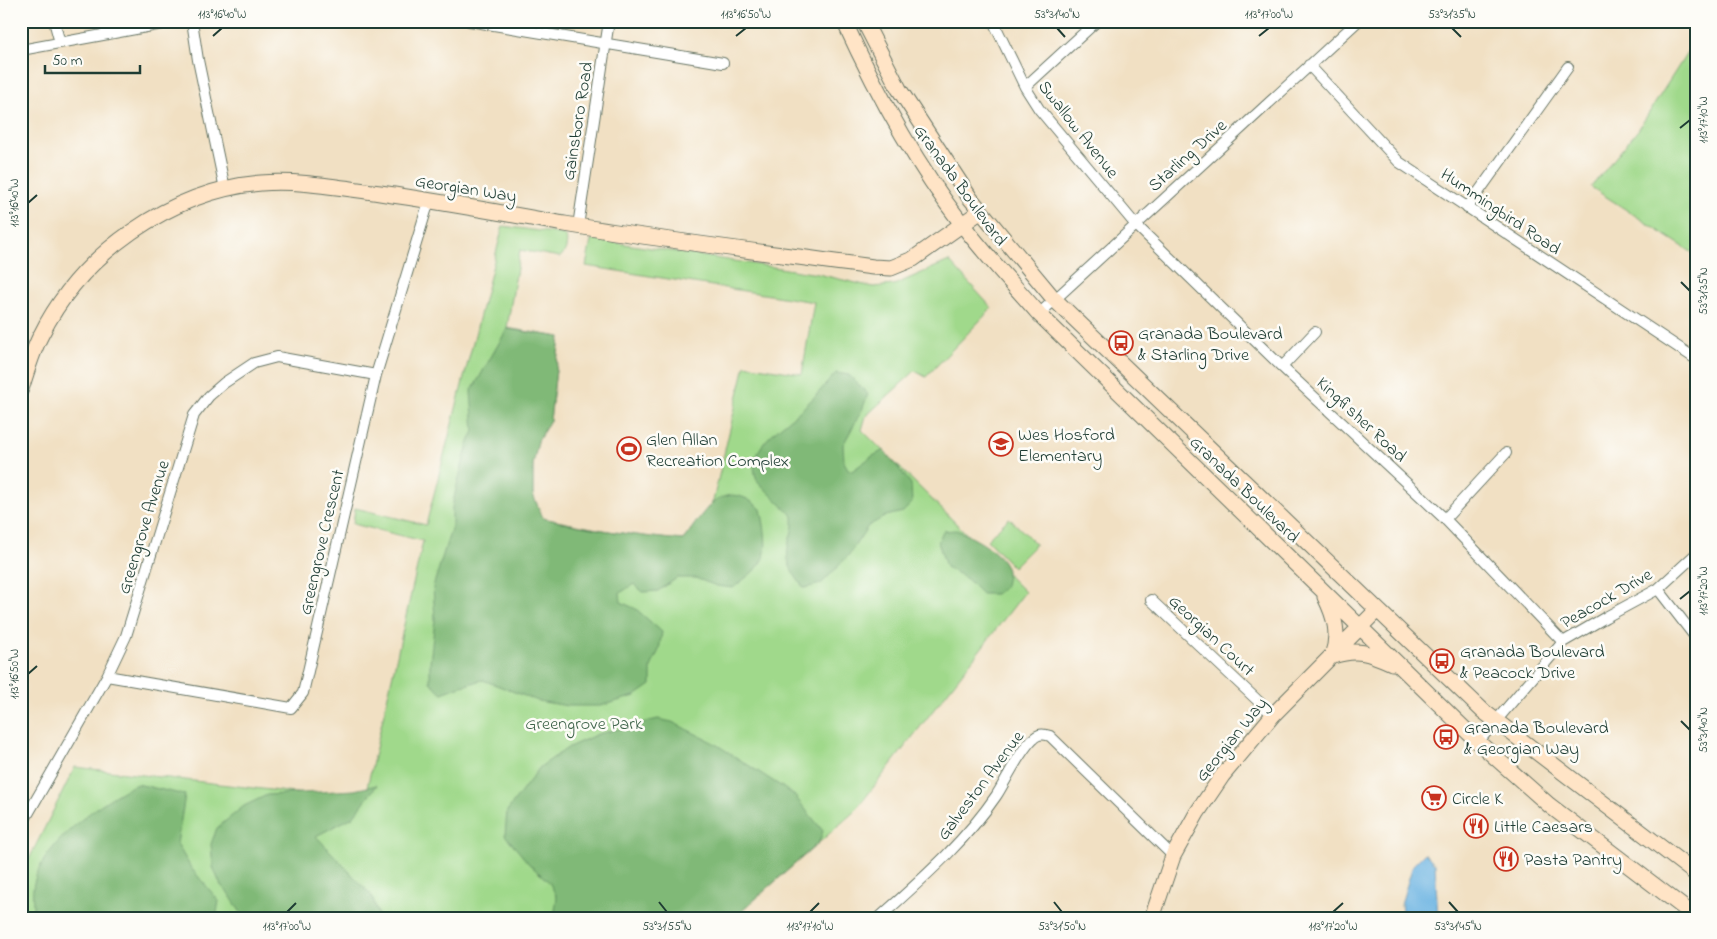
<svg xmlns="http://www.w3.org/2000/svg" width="1717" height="939" viewBox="0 0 1717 939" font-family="'Indie Flower',sans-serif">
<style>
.green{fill:#a0d98b;stroke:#608b60}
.forest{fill:#80b977;stroke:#507b56}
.water{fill:#6ab3e2;stroke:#44788b}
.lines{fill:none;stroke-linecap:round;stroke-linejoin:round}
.street-casing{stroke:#687666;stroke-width:12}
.secondary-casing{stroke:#687666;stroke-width:17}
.street{stroke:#fff;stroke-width:10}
.secondary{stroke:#ffe4c6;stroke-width:15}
.ticks{fill:none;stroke:#1f3d34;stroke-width:2}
.labels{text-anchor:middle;stroke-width:5;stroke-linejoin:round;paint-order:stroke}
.street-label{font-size:18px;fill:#1f3d34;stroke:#fdfcf7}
.poi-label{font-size:18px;fill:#1f3d34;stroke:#fdfcf7;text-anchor:start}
.park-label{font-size:18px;fill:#3f644a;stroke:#fdfcf7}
.neatline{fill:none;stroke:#1f3d34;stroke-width:2}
.ticks-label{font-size:12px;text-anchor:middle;fill:#1f3d34}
</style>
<rect width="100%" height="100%" fill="#fdfcf7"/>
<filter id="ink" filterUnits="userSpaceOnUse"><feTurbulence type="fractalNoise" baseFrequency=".02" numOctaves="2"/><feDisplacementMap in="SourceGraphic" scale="10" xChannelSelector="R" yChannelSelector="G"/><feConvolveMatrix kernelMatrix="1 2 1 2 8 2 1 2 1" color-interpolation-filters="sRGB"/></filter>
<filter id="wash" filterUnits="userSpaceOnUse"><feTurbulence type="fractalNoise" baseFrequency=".0096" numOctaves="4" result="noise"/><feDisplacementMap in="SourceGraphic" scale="20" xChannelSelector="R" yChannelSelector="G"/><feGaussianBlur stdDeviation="1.12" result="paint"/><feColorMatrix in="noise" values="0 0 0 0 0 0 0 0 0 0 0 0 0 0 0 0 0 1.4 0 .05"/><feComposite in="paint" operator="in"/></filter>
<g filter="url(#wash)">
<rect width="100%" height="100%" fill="#f1e0c3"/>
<path class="green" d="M 1696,39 L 1696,255 L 1591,187 L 1638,130 Z
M 503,226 L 561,234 L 566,236 C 568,243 566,253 560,257 L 520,250 L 507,328 L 560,337 L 550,420 L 538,441 L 533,465 L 533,495 L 543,518 C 589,528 636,537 683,540 L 713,501 L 745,365 L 802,374 L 814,302 L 586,266 L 591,241 L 593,239 L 818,274 L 873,287 L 894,285 L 949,261 L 992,308 L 926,377 L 915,371 L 866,416 L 862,430 L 1025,592 L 855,811 L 734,918 L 21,918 L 21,875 L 75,767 L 364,801 L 423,541 L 353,524 L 355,508 L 426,525 Z
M 1009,518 L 1036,544 L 1013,567 L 987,540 Z"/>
<path class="forest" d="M 507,329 L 560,337 L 550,420 L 538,441 L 533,465 L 533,495 L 543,518 C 589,529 636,536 683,540 C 699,521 714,485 745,498 C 750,500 756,505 761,509 C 764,524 768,542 764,557 C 762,567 741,581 733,588 L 717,586 L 695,578 L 677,578 L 658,591 L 643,592 L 634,584 L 620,593 L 621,602 L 636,609 L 662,632 L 659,650 L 651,667 L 651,685 L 635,696 L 600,706 L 568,706 L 538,701 L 483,680 L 458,687 L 442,693 L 430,682 L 430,663 L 435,619 L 433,587 L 452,526 L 452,507 L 457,485 L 468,444 L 474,431 L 471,392 Z
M 836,373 L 849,375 L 868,394 L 862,410 L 843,445 L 844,462 L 848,469 L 852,471 L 871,457 L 884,450 L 911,484 L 912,503 L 903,512 L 886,516 L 868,526 L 848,556 L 821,584 L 804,588 C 795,576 785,564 788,548 C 790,533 794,532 793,516 C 787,510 759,484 757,480 C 743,447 786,425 804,407 C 816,396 826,384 836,373 Z
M 956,530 C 971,536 1005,553 1007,571 C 1008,575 1005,582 1005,587 L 996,594 L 982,594 L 967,579 L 946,567 L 938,542 L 943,531 Z
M 658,719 L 672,722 L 714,743 L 793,794 L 823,831 L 819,842 L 734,918 L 554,918 L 557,897 L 549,882 L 529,864 L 505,835 L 507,811 L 540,767 L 569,747 L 598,734 Z
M 137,784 L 185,795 L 177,844 L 191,868 L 219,901 L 216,918 L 33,918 C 34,907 31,894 34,883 C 42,845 102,799 137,784 Z
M 377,785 L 353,817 L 316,836 L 372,896 L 379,917 L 242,918 L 243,916 L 229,894 L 221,886 L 213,867 L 211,844 L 217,828 L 244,806 L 267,795 L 354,790 Z"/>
<path class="water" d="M 1425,853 L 1435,864 L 1438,918 L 1403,918 L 1401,904 L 1413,865 Z"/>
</g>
<g filter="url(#ink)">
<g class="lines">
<g class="street-casing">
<path id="street" d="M 54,21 L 60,43
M 192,21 L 198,60 L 225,189
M 469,21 L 723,63
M 993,21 L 1025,87 L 1039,109 L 1135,224 L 1282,367 L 1445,519 L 1563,642
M 21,50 L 179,21
M 1309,65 L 1399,162 L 1696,359
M 1025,87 L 1097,21
M 1467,208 L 1568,67
M 578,226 L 609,21
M 1039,314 L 1358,21
M 1282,367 L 1315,332
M 1445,519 L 1506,453
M 1658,589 L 1696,638
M 1151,600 L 1273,715
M 107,676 L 291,708 L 303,693 L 376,375 L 429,201
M 1478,742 L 1563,642 L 1606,617 L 1658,589 L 1696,554
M 21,826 L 107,676 L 126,636 L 194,415 L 209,396 L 224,383 L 254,363 L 277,357 L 376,375
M 879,918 C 921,880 964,843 996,796 C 1005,783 1025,739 1039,735 C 1042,734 1047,735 1050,736 L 1173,856"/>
</g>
<g class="secondary-casing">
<path id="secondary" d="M 844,21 C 877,93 914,162 962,224 C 986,256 1013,284 1039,314 L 1478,742 L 1549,805 L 1696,917
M 864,21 L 899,89 L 970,198 L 1054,299 L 1483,711 L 1696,874
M 21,389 C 27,371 32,352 41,335 C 81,254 170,191 261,183 C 301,180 341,188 380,193 C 442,202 503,213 565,224 C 667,241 770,253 873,267 L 891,268 L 913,259 L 981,211
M 1325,597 C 1335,617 1340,635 1332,656
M 1333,656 C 1358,648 1369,653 1392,663
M 1152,918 L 1173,856 L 1197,813 L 1222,776 L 1273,715 L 1377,610"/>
</g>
<use href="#street" class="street"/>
<use href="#secondary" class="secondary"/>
</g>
</g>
<path class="ticks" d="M 1057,28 L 1065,37M 1452,28 L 1461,37M 213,36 L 222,28M 736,36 L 746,28M 1259,36 L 1269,28M 1680,128 L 1690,120M 28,203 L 37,195M 1681,282 L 1690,291M 1680,599 L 1690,591M 28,674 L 37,666M 1681,721 L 1690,730M 659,902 L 667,912M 1054,902 L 1062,912M 1449,902 L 1458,912M 287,912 L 296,903M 810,912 L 819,903M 1333,912 L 1343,903"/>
<defs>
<g id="bus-ring" transform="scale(1.25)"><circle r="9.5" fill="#fdfcf7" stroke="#c8321e" stroke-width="1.5"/><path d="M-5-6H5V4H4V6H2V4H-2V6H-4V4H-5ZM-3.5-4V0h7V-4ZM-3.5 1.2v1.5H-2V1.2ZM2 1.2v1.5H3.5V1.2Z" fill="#c8321e"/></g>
<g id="school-ring" transform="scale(1.25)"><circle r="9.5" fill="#fdfcf7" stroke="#c8321e" stroke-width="1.5"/><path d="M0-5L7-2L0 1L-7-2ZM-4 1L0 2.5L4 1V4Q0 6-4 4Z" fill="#c8321e"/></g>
<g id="stadium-ring" transform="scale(1.25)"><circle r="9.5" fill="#fdfcf7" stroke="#c8321e" stroke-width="1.5"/><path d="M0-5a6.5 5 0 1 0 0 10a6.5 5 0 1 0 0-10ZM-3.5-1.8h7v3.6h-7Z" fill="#c8321e"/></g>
<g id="supermarket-ring" transform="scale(1.25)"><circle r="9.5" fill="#fdfcf7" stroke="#c8321e" stroke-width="1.5"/><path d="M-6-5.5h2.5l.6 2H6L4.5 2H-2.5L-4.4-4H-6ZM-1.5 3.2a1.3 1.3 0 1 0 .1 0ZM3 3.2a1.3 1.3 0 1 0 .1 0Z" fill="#c8321e"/></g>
<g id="restaurant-ring" transform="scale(1.25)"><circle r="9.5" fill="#fdfcf7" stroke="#c8321e" stroke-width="1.5"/><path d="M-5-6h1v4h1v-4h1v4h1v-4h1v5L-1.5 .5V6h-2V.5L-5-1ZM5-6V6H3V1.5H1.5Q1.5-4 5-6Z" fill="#c8321e"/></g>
</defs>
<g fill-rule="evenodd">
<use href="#bus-ring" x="1121" y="343"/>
<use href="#school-ring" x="1001" y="444"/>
<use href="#stadium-ring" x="629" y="449"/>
<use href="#bus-ring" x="1442" y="661"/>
<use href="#bus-ring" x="1446" y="737"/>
<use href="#supermarket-ring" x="1434" y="798"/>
<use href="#restaurant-ring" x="1476" y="826"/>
<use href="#restaurant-ring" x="1506" y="859"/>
</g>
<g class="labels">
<g class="street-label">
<text transform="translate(577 121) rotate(-81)" y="6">Gainsboro Road</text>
<text transform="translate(1079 129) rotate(52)" y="6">Swallow Avenue</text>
<text transform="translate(1187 155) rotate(-42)" y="6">Starling Drive</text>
<text transform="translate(961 185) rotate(54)" y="6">Granada Boulevard</text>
<text transform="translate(466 188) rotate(9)" y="6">Georgian Way</text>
<text transform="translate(1501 211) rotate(34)" y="6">Hummingbird Road</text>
<text transform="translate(1362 419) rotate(43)" y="6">Kingfisher Road</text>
<text transform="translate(1245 489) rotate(44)" y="6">Granada Boulevard</text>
<text transform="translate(143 527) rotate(-73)" y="6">Greengrove Avenue</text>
<text transform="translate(321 542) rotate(-77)" y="6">Greengrove Crescent</text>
<text transform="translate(1606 598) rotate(-30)" y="6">Peacock Drive</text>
<text transform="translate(1212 635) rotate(43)" y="6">Georgian Court</text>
<text transform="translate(1231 739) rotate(-51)" y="6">Georgian Way</text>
<text transform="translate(980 785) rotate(-53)" y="6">Galveston Avenue</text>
</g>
<g class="poi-label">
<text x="1138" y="339">Granada Boulevard<tspan x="1138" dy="21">&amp; Starling Drive</tspan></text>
<text x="1018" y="440">Wes Hosford<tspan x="1018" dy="21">Elementary</tspan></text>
<text x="646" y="445">Glen Allan<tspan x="646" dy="21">Recreation Complex</tspan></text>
<text x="1460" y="657">Granada Boulevard<tspan x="1460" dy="21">&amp; Peacock Drive</tspan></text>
<text x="1464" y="733">Granada Boulevard<tspan x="1464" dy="21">&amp; Georgian Way</tspan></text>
<text x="1452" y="804">Circle K</text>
<text x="1494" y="832">Little Caesars</text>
<text x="1524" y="865">Pasta Pantry</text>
</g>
<g class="park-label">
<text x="584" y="729">Greengrove Park</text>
</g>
</g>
<rect width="1717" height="939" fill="none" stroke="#fdfcf7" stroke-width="55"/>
<path d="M45 65v8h95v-8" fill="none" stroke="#1f3d34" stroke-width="2.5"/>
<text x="52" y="65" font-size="15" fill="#1f3d34" stroke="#fdfcf7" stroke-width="4" paint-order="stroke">50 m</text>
<rect x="28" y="28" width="1662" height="884" class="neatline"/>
<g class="ticks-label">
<text x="222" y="18">113°16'40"W</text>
<text x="746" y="18">113°16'50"W</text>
<text x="1057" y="18">53°31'40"N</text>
<text x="1269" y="18">113°17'00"W</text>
<text x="1452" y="18">53°31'35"N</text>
<text transform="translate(1703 120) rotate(-90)" y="4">113°17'10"W</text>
<text transform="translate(14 203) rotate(-90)" y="4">113°16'40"W</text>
<text transform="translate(1703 291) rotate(-90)" y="4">53°31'35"N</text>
<text transform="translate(1703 591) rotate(-90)" y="4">113°17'20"W</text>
<text transform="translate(14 674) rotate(-90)" y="4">113°16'50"W</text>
<text transform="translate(1703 730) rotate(-90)" y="4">53°31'40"N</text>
<text x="287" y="930">113°17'00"W</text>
<text x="667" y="930">53°31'55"N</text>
<text x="810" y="930">113°17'10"W</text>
<text x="1062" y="930">53°31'50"N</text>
<text x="1333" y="930">113°17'20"W</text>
<text x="1458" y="930">53°31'45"N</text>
</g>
</svg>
